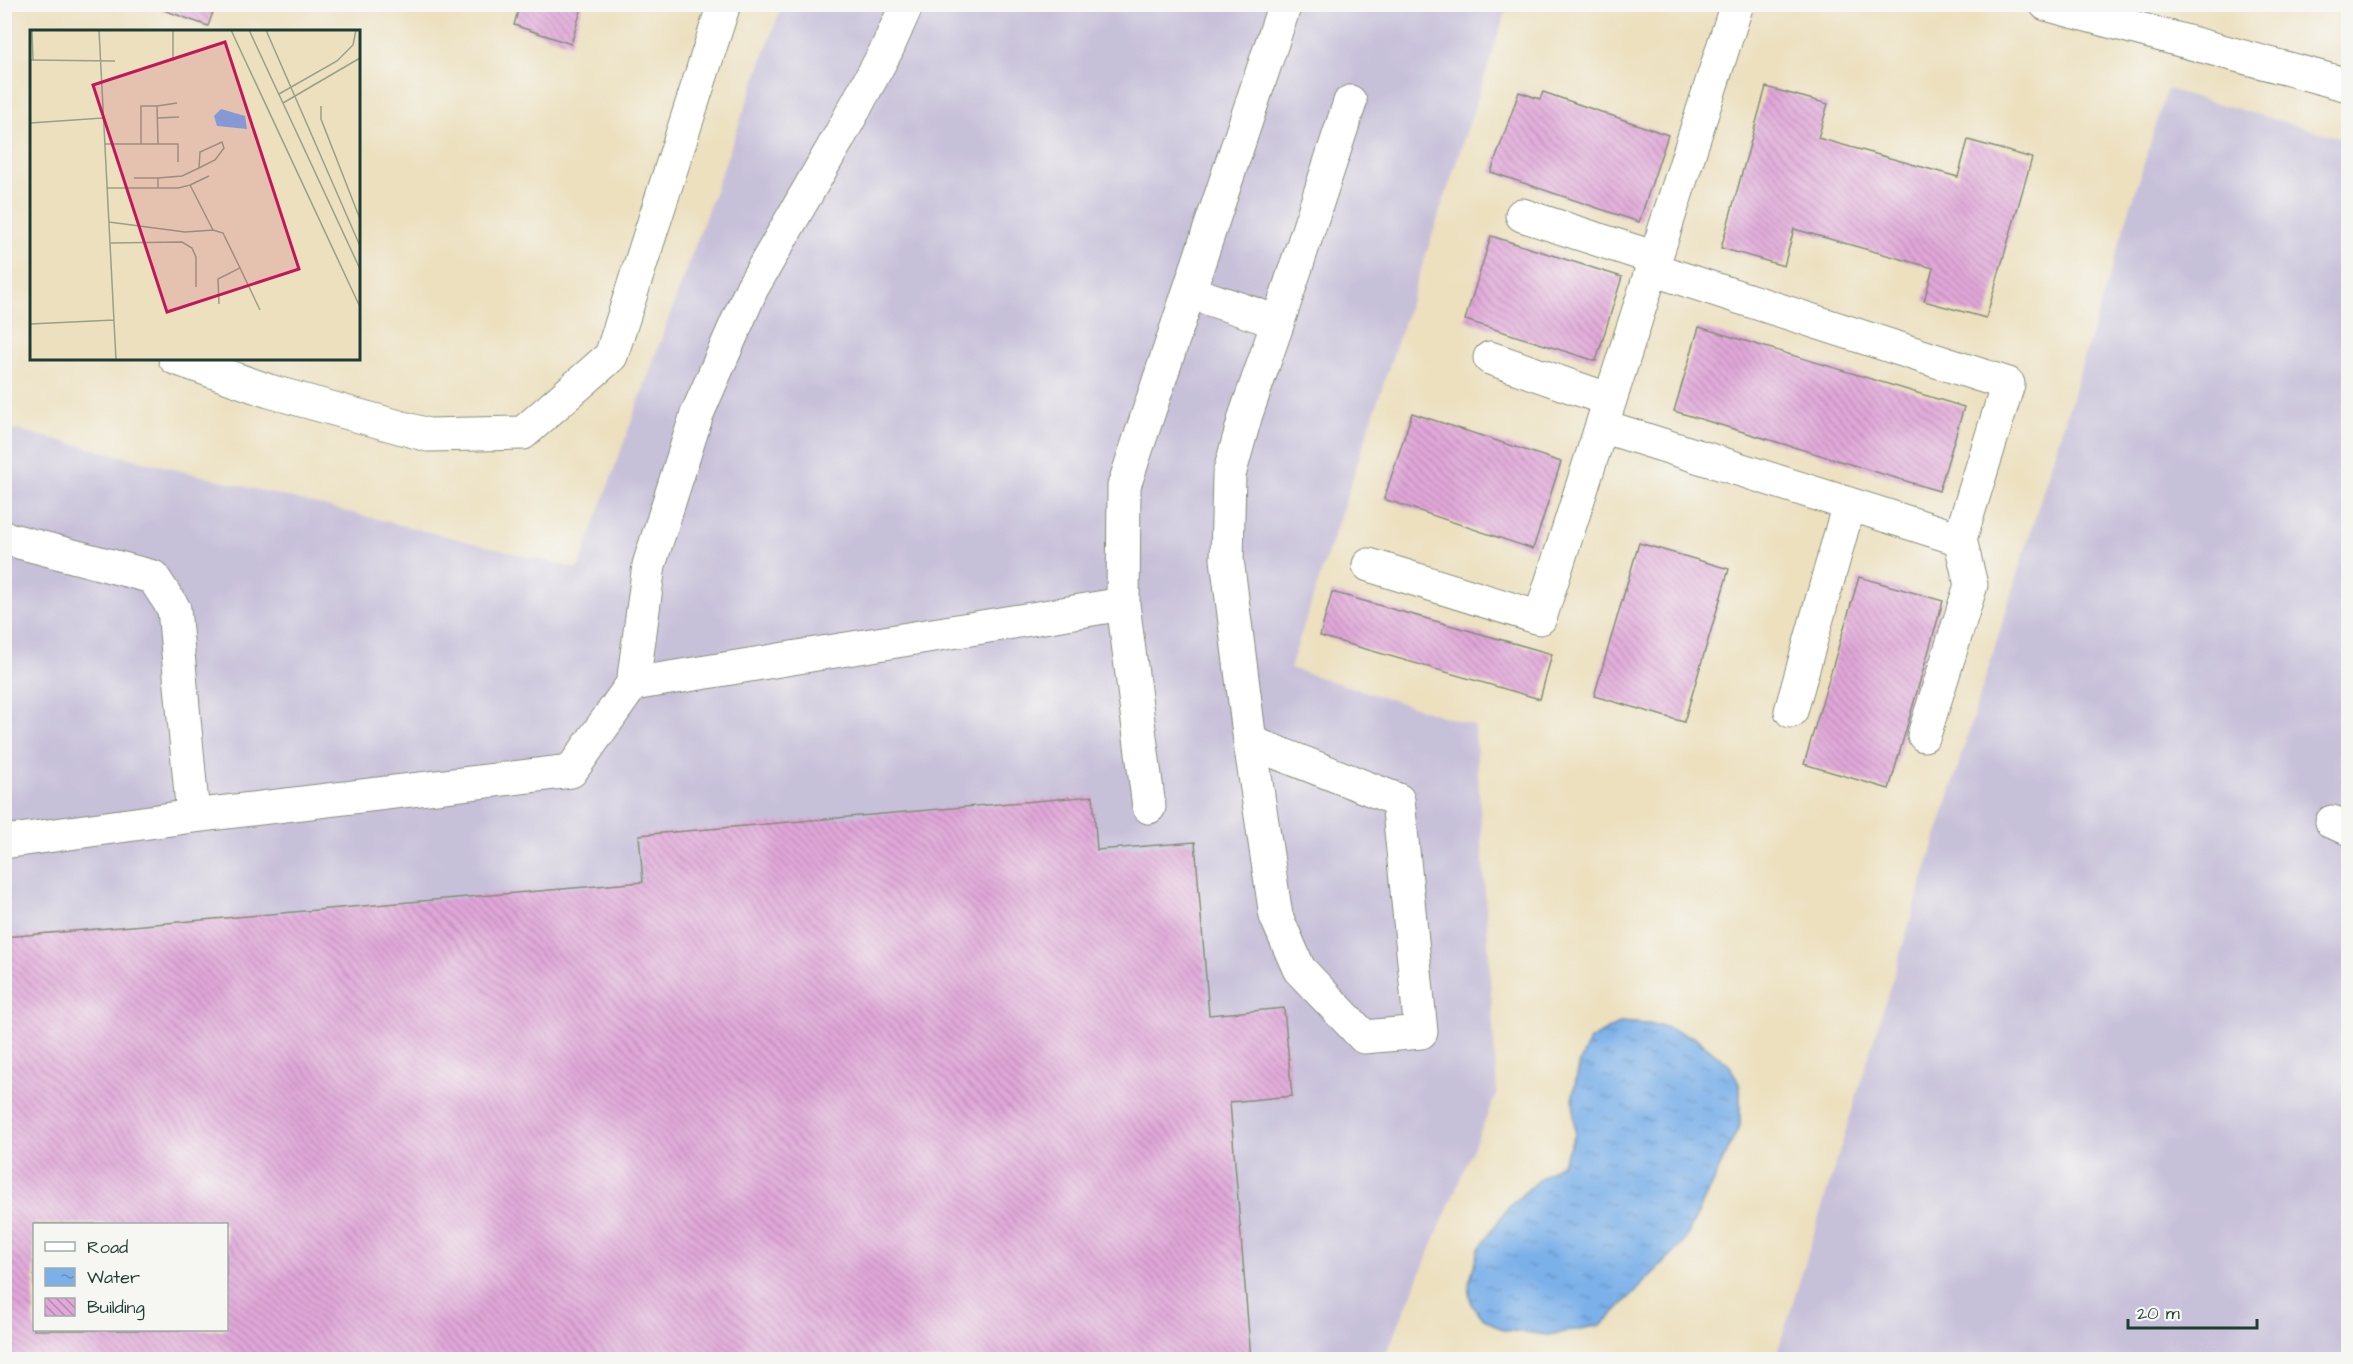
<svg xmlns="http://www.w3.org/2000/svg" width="2353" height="1364" viewBox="0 0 2353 1364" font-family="'Architects Daughter',sans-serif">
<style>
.industrial{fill:#c7c0d9;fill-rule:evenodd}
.water{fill:url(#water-ripples);stroke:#4e768e;stroke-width:1.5}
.building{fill:url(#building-back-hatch);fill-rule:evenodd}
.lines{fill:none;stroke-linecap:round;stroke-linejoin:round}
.minor-casing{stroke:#868e7a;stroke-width:35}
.minor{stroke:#fff;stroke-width:33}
.inset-road{fill:none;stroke:#9a9f87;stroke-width:1.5}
.view{fill:#c2185b;fill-opacity:0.15;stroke:#c2185b;stroke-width:3}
.inset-edge{fill:none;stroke:#1f3d34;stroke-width:3}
</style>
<defs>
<pattern id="water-ripples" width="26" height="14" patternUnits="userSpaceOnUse" patternTransform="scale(1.5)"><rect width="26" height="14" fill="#7cb0e9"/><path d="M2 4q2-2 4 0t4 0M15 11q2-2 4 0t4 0" fill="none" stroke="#6590be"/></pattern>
<pattern id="building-back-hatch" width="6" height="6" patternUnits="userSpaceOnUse" patternTransform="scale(1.5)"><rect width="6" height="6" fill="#e1a7d9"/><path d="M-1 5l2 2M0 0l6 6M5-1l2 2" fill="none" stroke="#b689b1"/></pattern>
</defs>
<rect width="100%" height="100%" fill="#f6f6f2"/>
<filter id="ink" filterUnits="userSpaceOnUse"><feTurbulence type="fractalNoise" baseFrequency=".0167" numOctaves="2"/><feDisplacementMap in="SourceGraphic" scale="12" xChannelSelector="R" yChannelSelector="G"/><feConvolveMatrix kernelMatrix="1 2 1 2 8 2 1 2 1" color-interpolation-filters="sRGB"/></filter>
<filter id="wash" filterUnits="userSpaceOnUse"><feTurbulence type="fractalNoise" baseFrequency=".008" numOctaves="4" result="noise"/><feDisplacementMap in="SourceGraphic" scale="24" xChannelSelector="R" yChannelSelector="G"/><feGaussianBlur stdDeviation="1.35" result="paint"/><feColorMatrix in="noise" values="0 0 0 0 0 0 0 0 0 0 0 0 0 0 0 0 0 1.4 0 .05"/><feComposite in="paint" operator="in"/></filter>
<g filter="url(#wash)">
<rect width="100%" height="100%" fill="#ece0bf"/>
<path class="industrial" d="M 782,5 L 1508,5 L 1290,668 L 1475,726 L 1497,1092 L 1384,1359 L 5,1360 L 5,427 L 578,569 ZM 34,1224 L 226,1224 L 226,1330 L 34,1330 Z
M 2167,89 L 2348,140 L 2348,1359 L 1775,1360 Z"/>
<path class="water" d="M 1622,1022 L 1659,1025 L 1696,1038 L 1730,1066 L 1740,1086 L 1740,1125 L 1684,1242 L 1602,1325 L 1548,1335 L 1503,1330 L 1484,1319 L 1471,1304 L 1469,1284 L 1478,1250 L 1507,1209 L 1537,1181 L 1562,1163 L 1575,1135 L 1573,1094 L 1580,1062 L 1590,1040 Z"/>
<g id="blocks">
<path class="building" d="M 147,4 L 216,4 L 208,26 Z
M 520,4 L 583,4 L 571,44 L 514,25 Z
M 1766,87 L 1828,104 L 1818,138 L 1958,177 L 1968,140 L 2032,158 L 1986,318 L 1924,301 L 1933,268 L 1794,229 L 1784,266 L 1721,248 Z
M 1519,92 L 1540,99 L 1543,92 L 1668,135 L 1639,222 L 1491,172 Z
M 1491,236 L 1622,277 L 1596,361 L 1465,320 Z
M 1699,327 L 1964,407 L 1939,491 L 1674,411 Z
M 1412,413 L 1561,462 L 1533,549 L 1384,499 Z
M 1639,543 L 1729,569 L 1684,722 L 1594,696 Z
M 1859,577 L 1943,601 L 1889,789 L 1804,764 Z
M 1332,592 L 1552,654 L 1540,699 L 1320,636 Z
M 1093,796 L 1097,850 L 1195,842 L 1209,1015 L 1284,1008 L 1292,1096 L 1230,1102 L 1251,1360 L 4,1360 L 4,937 L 643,882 L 639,835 ZM 34,1224 L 226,1224 L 226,1330 L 34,1330 Z"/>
</g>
</g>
<g filter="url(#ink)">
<use href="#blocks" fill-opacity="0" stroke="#868e7a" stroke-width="1.5"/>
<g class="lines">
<g class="minor-casing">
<path id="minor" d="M 907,4 L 887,49 L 838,139 L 752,288 L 697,414 L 649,565 L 633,684 L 1123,604 L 1124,486 L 1285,4
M 2046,4 L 2348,85
M 1522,215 L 1655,258
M 1189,292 L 1278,322 L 1246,414 L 1229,475 L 1227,559 L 1250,742 L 1276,916 L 1299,969 L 1364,1037 L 1421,1032 L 1398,800 L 1250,742
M 1278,322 L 1350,102
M 175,358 L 269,391 L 428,435 L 523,433 L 611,356 L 724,4
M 1490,358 L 1610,400
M 1602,426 L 1960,539 L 2008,384 L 1652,269
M 4,538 L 153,577 L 174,609 L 193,816 L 571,771 L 634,682
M 1369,565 L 1540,618 L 1737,4
M 1123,604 L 1149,807
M 1791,711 L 1849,504
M 1924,735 L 1971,585 L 1960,539
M 2332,822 L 2348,828
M 4,842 L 193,816"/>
</g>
<use href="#minor" class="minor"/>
</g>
</g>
<g transform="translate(30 30)">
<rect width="330" height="330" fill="#ece0bf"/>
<path d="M 191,79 L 215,86 L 217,99 L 187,96 L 184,86 Z" fill="#7cb0e9"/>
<path class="inset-road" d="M 2,0 L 3,30M 69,0 L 86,330M 143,0 L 143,31M 201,0 L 330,277M 219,0 L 330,239M 236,0 L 330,216M 0,30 L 85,31M 249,64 L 307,31 L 323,15 L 326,0M 253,73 L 330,28M 127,76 L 147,73M 291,76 L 291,89 L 330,189M 127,88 L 149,87M 0,93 L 73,88M 75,114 L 148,114 L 148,132M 111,114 L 111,76 L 127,76 L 128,114M 104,148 L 128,148M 160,155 L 179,146M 77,158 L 148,158 L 160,155 L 183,200 L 155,202 L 79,192M 128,158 L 128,148 L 152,146 L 169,138 L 185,130 L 194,118 L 192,112 L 170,122 L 169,138M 183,200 L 193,203 L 210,238 L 188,249 L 189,274M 0,210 L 0,249M 80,213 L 152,212 L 162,218 L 166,227 L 166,257M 210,238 L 230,280M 0,294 L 84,290"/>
<path class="view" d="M 195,12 L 269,239 L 137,282 L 63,55 Z"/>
<rect width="330" height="330" class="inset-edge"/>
</g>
<rect width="2353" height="1364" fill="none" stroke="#f6f6f2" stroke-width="24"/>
<rect x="33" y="1223" width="195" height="108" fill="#f6f6f2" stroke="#a0aca6" stroke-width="1.5"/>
<rect x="45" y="1242" width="30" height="9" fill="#ffffff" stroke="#a0aca6" stroke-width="1.5"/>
<text x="87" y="1253" font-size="18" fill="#1f3d34">Road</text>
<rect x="45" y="1268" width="30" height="18" fill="url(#water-ripples)" stroke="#a0aca6" stroke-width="1.5"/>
<text x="87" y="1283" font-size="18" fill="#1f3d34">Water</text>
<rect x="45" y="1298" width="30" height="18" fill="url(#building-back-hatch)" stroke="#a0aca6" stroke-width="1.5"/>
<text x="87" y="1313" font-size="18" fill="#1f3d34">Building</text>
<path d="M2128 1319v9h129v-9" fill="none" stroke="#1f3d34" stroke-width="3"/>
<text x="2137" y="1319" font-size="18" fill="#1f3d34" stroke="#f6f6f2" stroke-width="4.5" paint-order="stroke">20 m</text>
</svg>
